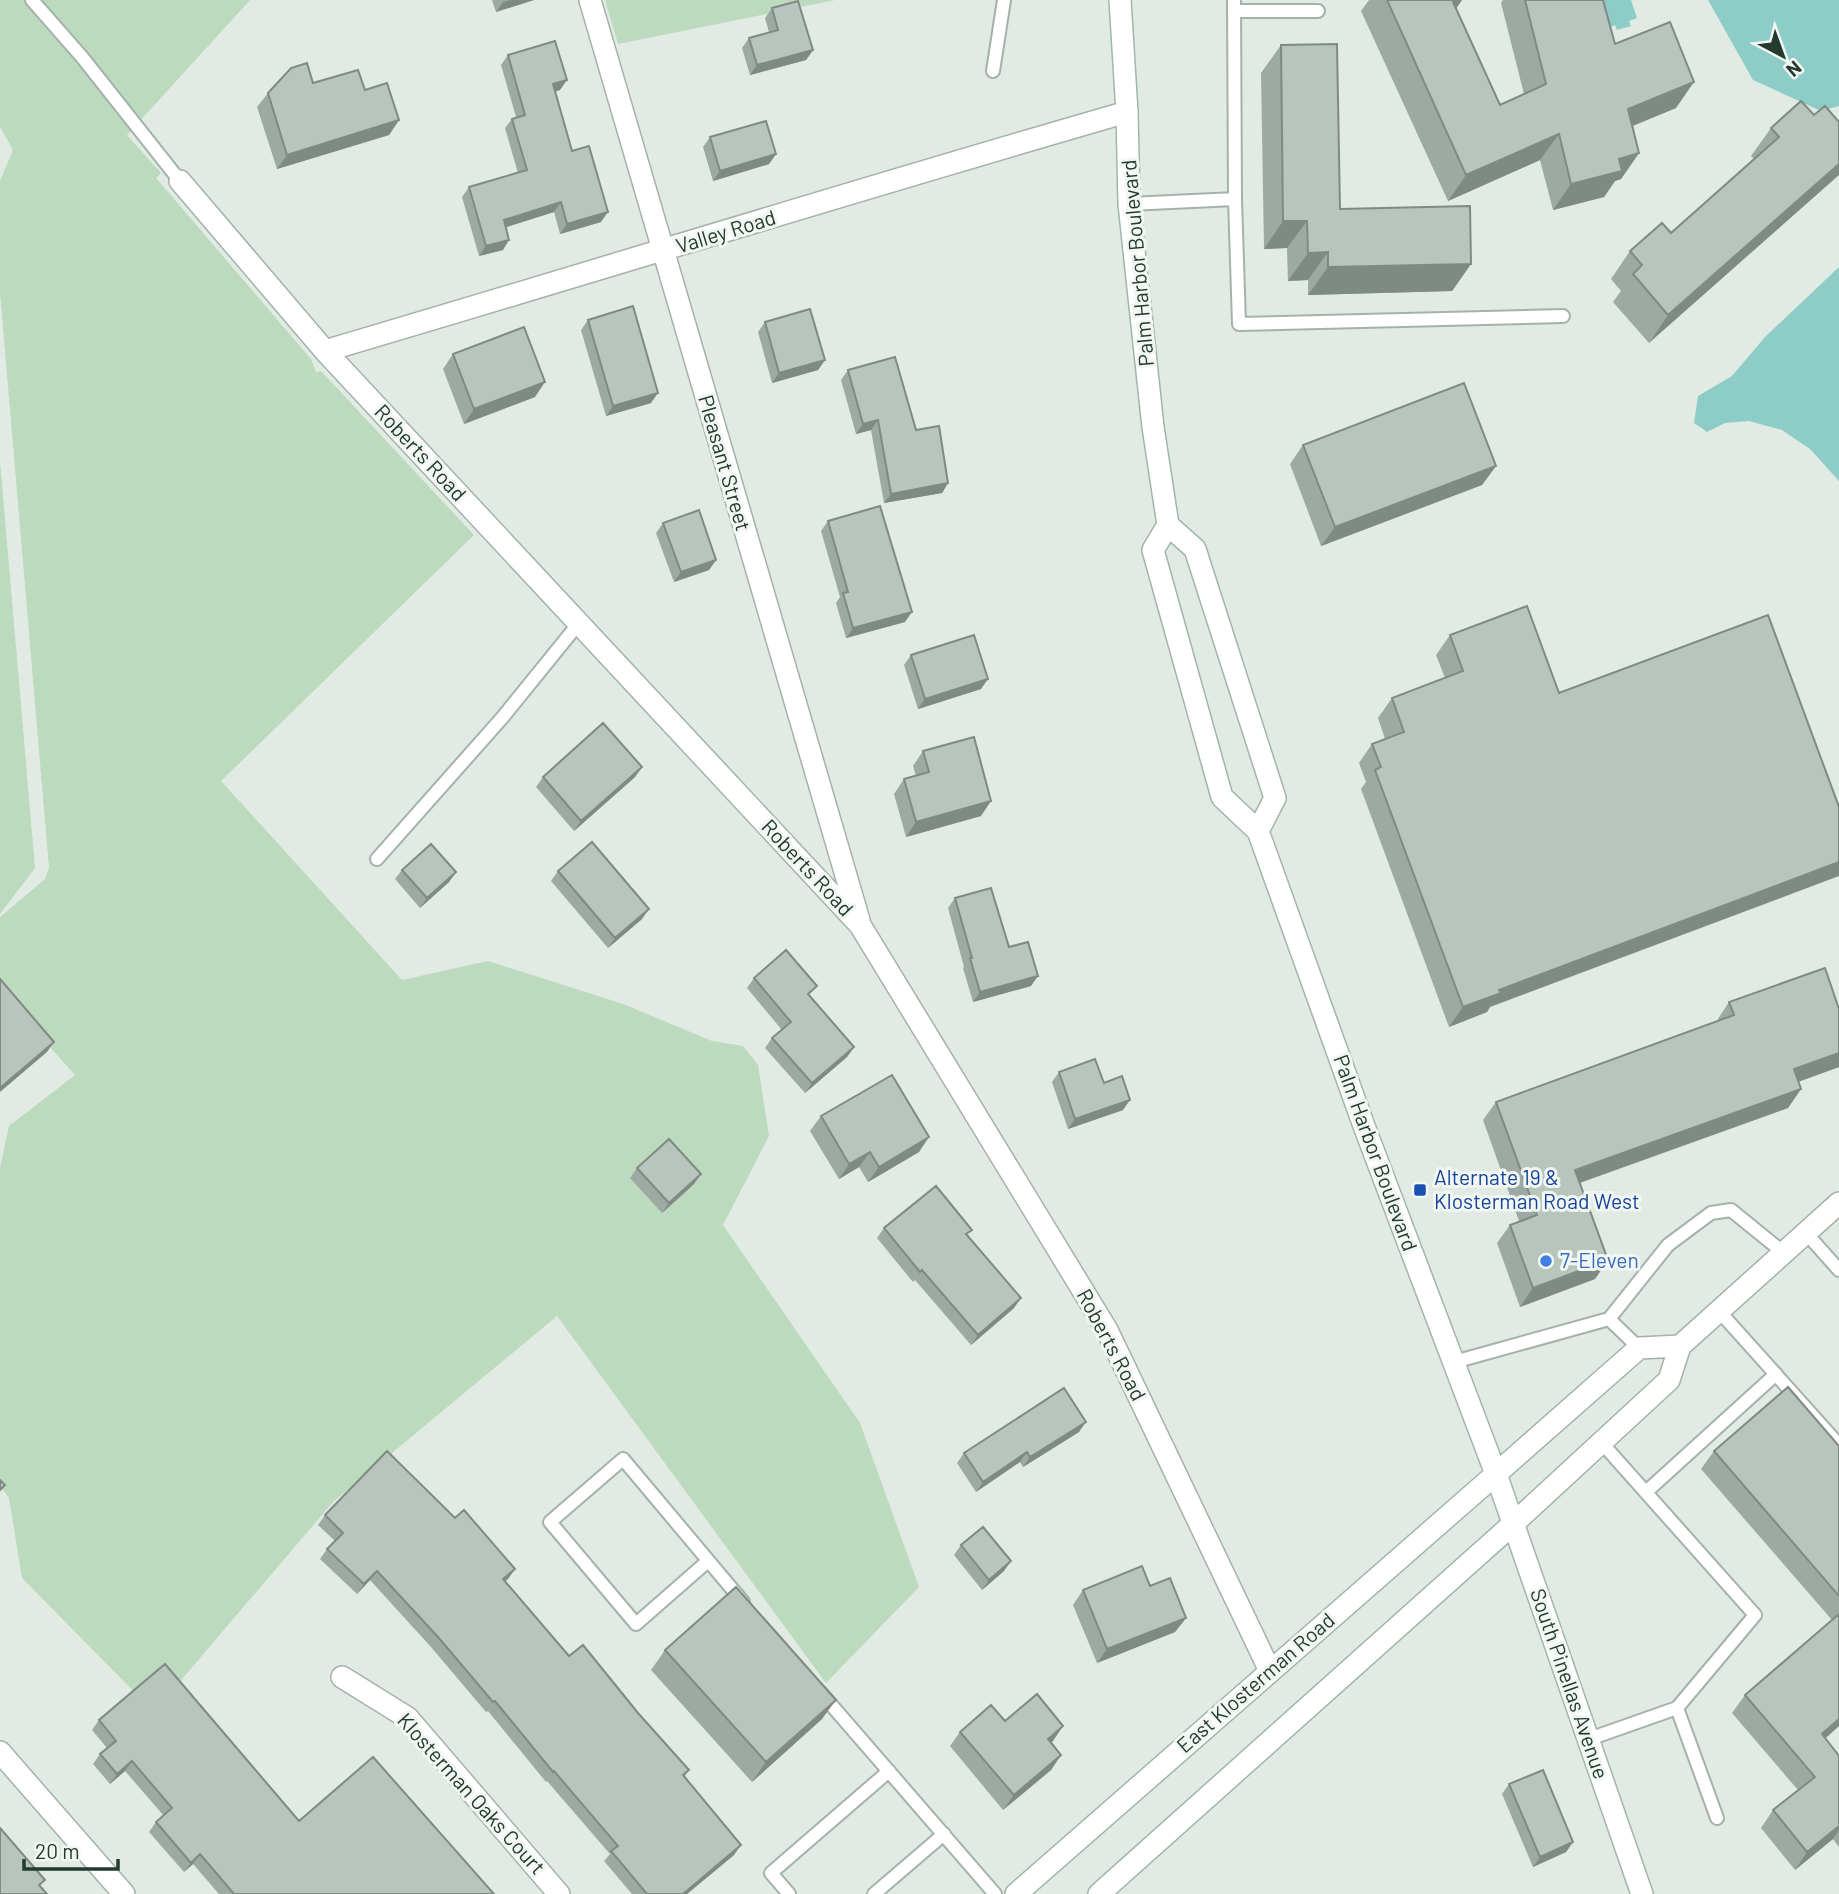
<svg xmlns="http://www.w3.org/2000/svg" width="1839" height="1894" viewBox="0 0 1839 1894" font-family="Barlow,sans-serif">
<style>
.green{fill:#bcdabd}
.water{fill:#8dccc7}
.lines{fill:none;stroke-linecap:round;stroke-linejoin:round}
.service-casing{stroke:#a4b2aa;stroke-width:16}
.minor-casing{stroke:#a4b2aa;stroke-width:24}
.tertiary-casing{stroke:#a4b2aa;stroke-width:24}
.secondary-casing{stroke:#a1b6aa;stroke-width:24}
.service{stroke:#fff;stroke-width:12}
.minor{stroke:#fff;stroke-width:21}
.tertiary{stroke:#fff;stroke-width:21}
.secondary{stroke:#fff;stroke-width:21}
.wall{fill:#9da9a3}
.shaded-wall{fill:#808a84}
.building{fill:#b7c5bd;stroke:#808a84;stroke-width:2}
.transit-dot{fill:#1a4fb4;stroke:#f2f7f3;stroke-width:2.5}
.shop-dot{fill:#3f7fe0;stroke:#f2f7f3;stroke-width:2.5}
.labels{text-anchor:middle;stroke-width:6;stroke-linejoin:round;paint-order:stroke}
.street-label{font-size:21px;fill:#233a2f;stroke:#f2f7f3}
.transit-label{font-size:21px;fill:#164399;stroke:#f2f7f3;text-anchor:start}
.shop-label{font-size:21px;fill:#366cbe;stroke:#f2f7f3;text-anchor:start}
</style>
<rect width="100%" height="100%" fill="#e1ebe4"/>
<path class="green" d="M 0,0 L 250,0 L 127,135 L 161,173 L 156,178 L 311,359 L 316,372 L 321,371 L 474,535 L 221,781 L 402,980 L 488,961 L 623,1004 L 712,1041 L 743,1046 L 758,1065 L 769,1136 L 723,1225 L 860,1423 L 919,1587 L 826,1683 L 557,1316 L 333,1502 L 154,1712 L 22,1578 L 9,1498 L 0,1486 L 0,1168 L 9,1126 L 75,1075 L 0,991 L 0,917 L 45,879 L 49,868 L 0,292 L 0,181 L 13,150 L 0,127 Z
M 605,0 L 835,0 L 618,44 Z
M 0,461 L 35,868 L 0,914 Z"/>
<path class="water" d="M 1599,0 L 1631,0 L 1637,18 L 1629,21 L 1631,26 L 1617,30 L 1615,25 L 1608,28 Z
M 1708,0 L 1839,0 L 1839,106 L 1821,111 L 1753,80 Z
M 1839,267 L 1839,481 L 1810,449 L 1782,430 L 1749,421 L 1725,423 L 1707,432 L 1694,423 L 1698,396 L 1732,376 L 1765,337 Z"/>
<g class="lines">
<g class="service-casing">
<path id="service" d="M 32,0 L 82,57 L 180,181
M 1234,11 L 1318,11
M 993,71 L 1004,0
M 1235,199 L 1239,324 L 1563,316
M 1129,204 L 1235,199 L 1234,0
M 377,859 L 502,718 L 579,623
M 1806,1233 L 1839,1270
M 1719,1311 L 1839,1445
M 1609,1319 L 1639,1348
M 1454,1362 L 1609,1319 L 1668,1245 L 1711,1213 L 1731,1210 L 1784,1253
M 1601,1442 L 1755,1615 L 1677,1708
M 1646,1492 L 1776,1374
M 708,1561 L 636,1624 L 550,1522 L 623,1459 L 743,1602
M 821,1693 L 995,1894
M 1589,1739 L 1677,1708 L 1717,1818
M 789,1894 L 771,1873 L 889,1771
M 874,1894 L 944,1834"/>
</g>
<g class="minor-casing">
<path id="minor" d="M 590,0 L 859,920
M 180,181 L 325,351 L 860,925 L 1107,1330 L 1270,1671
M 325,351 C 593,272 859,189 1127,112
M 342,1677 L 408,1718 L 559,1894
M 0,1752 L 124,1894"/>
</g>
<g class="tertiary-casing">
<path id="tertiary" d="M 1496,1474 L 1639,1348 L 1680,1346
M 1514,1523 L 1669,1380 L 1680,1346 L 1839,1203"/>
</g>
<g class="secondary-casing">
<path id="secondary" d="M 1120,0 L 1127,112 L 1129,204 L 1153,427 L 1168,525 L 1153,550 L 1222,797 L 1258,831 L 1364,1126 L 1496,1474 L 1642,1894
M 1168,525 L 1195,549 L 1275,798 L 1258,831
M 1016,1894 L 1496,1474
M 1099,1894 L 1514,1523"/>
</g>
<use href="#service" class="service"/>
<use href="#minor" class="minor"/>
<use href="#tertiary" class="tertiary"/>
<use href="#secondary" class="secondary"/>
</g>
<path class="wall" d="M 492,0 L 534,0 L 496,12 Z
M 1369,0 L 1462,0 L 1456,8 L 1500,105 L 1524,94 L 1501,3 L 1503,0 L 1603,0 L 1615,44 L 1676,108 L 1633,126 L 1639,153 L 1621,179 L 1615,181 L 1604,197 L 1553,210 L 1540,160 L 1448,201 L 1361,11 Z
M 772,8 L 813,50 L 806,60 L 750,75 L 742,48 L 749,38 L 769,32 L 765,18 Z
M 1281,45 L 1340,209 L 1471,264 L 1452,291 L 1308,295 L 1308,280 L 1288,281 L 1287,248 L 1264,249 L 1261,73 Z
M 508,55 L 560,90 L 555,92 L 572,151 L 601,222 L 560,234 L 554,212 L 506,227 L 503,250 L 479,256 L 462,197 L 469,187 L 518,173 L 505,128 L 512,119 L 516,117 L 501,65 Z
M 313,83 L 365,90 L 399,120 L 389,135 L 277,169 L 257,107 L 268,93 Z
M 1814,115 L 1649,343 L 1613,302 L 1621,291 L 1611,279 L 1630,251 L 1671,233 L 1754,159 L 1751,156 L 1771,128 Z
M 710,137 L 776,154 L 769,164 L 713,181 L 703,147 Z
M 588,320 L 651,403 L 606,416 L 581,330 Z
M 765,322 L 825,360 L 818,370 L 772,383 L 758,332 Z
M 453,354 L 535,397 L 464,424 L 443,369 Z
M 848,370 L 916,430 L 948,483 L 942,493 L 884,503 L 871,430 L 856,434 L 841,380 Z
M 1303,445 L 1496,466 L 1482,485 L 1321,546 L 1290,464 Z
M 828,521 L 905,622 L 846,638 L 836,603 L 840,597 L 821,531 Z
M 663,523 L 716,560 L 709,570 L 674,582 L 656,533 Z
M 1527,606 L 1490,1007 L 1487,1012 L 1449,1027 L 1361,789 L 1366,782 L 1359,763 L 1372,744 L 1385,739 L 1378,718 L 1392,698 L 1445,678 L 1436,655 L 1450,635 Z
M 911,655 L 981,689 L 918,709 L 904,665 Z
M 923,751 L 981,816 L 906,837 L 894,794 L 904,779 L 916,776 L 913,766 Z
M 642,767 L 635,777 L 574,831 L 536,787 L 543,777 Z
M 402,870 L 456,872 L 449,882 L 420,908 L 395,879 Z
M 558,871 L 642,919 L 608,948 L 551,881 Z
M 955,898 L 1031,986 L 973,1002 L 963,968 L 964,967 L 948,908 Z
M 754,978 L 810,996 L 854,1047 L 847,1057 L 805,1093 L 765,1048 L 772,1038 L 782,1030 L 747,988 Z
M 1729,1002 L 1839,1067 L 1798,1082 L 1801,1089 L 1788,1108 L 1580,1183 L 1608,1260 L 1595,1279 L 1520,1307 L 1497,1243 L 1510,1225 L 1519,1221 L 1483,1120 L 1496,1102 L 1716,1022 Z
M 1059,1072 L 1123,1110 L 1068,1129 L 1052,1082 Z
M 821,1116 L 919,1152 L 868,1182 L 859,1167 L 839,1179 L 810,1131 Z
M 637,1168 L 694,1184 L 662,1213 L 630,1178 Z
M 884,1228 L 968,1235 L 1014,1308 L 971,1345 L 915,1280 L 913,1282 L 877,1238 Z
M 1079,1432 L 1023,1467 L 1020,1462 L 976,1492 L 957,1463 L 964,1453 Z
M 1839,1446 L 1839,1726 L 1825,1739 L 1839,1756 L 1839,1847 L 1833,1839 L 1795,1870 L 1761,1828 L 1773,1810 L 1798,1790 L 1732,1713 L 1745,1695 L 1832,1620 L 1701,1469 L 1714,1451 Z
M 325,1515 L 455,1518 L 515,1569 L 505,1581 L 569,1656 L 638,1713 L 689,1770 L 684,1777 L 734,1855 L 687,1894 L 632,1894 L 604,1861 L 610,1854 L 547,1781 L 546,1782 L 488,1711 L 486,1712 L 431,1647 L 370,1580 L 357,1594 L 320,1559 L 327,1549 L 335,1541 L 318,1525 Z
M 961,1545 L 1004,1571 L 982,1590 L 954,1555 Z
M 1083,1590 L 1186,1618 L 1175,1632 L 1097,1663 L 1073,1605 Z
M 665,1650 L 822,1719 L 752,1782 L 651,1670 Z
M 99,1720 L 299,1821 L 494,1894 L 219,1894 L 193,1864 L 184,1872 L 149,1832 L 156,1822 L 164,1816 L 125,1771 L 110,1784 L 93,1764 L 100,1754 L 107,1748 L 92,1730 Z
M 1005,1721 L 1053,1741 L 1051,1743 L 1061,1755 L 1051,1770 L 1003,1810 L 950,1746 L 960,1732 Z
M 1509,1784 L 1573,1842 L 1566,1852 L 1533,1867 L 1502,1794 Z"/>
<path class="shaded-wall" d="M 510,0 L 534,0 L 496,12 L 503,2 Z
M 1458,0 L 1462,0 L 1446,23 L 1453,2 Z
M 813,50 L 806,60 L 750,75 L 757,65 Z
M 567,80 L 560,90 L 546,94 L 553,84 Z
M 1694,82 L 1676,108 L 1610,135 L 1628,109 Z
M 399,120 L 389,135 L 277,169 L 287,155 Z
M 1559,134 L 1540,160 L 1448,201 L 1466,175 Z
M 1639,153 L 1621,179 L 1615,181 L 1604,197 L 1553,210 L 1571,184 L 1619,159 Z
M 776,154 L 769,164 L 713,181 L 720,171 Z
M 1839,164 L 1839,175 L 1649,343 L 1668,315 Z
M 561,202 L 554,212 L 497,230 L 504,220 Z
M 608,212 L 601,222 L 560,234 L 567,224 Z
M 1283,221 L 1307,221 L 1287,248 L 1264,249 Z
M 509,240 L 503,250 L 479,256 L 486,246 Z
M 1328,252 L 1308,280 L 1288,281 L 1308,253 Z
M 1471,264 L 1452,291 L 1308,295 L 1328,267 Z
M 825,360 L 818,370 L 772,383 L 779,373 Z
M 545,382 L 535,397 L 464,424 L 474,409 Z
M 658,393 L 651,403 L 606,416 L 613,406 Z
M 878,420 L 871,430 L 856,434 L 863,424 Z
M 1496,466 L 1482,485 L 1321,546 L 1335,527 Z
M 948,483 L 942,493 L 884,503 L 891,494 Z
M 716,560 L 709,570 L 674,582 L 681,572 Z
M 912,612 L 905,622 L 846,638 L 853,628 Z
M 988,679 L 981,689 L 918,709 L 925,699 Z
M 642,767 L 635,777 L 574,831 L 581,821 Z
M 991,801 L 981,816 L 906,837 L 916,822 Z
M 1839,862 L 1839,876 L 1490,1007 L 1487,1012 L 1449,1027 L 1463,1007 L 1499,990 Z
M 456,872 L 449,882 L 420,908 L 427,898 Z
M 649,909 L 642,919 L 608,948 L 615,938 Z
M 1038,976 L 1031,986 L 973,1002 L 980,992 Z
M 54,1042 L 47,1052 L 0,1092 L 0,1088 Z
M 854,1047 L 847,1057 L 805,1093 L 812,1083 Z
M 1839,1053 L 1839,1067 L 1781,1088 L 1794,1069 Z
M 1801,1089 L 1788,1108 L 1562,1189 L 1575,1170 Z
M 1130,1100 L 1123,1110 L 1068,1129 L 1075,1119 Z
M 929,1137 L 919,1152 L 868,1182 L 879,1167 Z
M 870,1152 L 859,1167 L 839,1179 L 849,1164 Z
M 701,1174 L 694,1184 L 662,1213 L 669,1203 Z
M 1608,1260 L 1595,1279 L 1520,1307 L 1533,1288 Z
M 1021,1298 L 1014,1308 L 971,1345 L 978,1335 Z
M 1086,1422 L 1079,1432 L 1023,1467 L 1030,1457 Z
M 1027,1452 L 1020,1462 L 976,1492 L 983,1482 Z
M 1011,1561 L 1004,1571 L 982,1590 L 989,1580 Z
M 515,1569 L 508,1579 L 496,1589 L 503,1579 Z
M 377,1571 L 370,1580 L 357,1594 L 364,1584 Z
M 1186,1618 L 1175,1632 L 1097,1663 L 1107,1649 Z
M 836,1700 L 822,1719 L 752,1782 L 766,1762 Z
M 1839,1719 L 1839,1726 L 1809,1752 L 1822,1734 Z
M 1063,1726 L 1053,1741 L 1037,1754 L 1048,1739 Z
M 1061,1755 L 1051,1770 L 1003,1810 L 1014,1795 Z
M 132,1761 L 125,1771 L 110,1784 L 117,1774 Z
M 1839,1826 L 1839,1830 L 1833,1839 L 1795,1870 L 1807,1852 Z
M 1573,1842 L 1566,1852 L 1533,1867 L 1540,1857 Z
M 741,1845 L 734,1855 L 687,1894 L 683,1894 Z
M 200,1854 L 193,1864 L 184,1872 L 191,1863 Z"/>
<path class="building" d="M 1387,0 L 1458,0 L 1453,2 L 1500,105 L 1546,84 L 1525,0 L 1603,0 L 1615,44 L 1670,22 L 1694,82 L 1628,109 L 1639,153 L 1619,159 L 1622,171 L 1571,184 L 1559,134 L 1466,175 Z
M 798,1 L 813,50 L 757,65 L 749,38 L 778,30 L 772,8 Z
M 555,41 L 567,80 L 553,84 L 572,151 L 589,146 L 608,212 L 567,224 L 561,202 L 504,220 L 509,240 L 486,246 L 469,187 L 527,170 L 512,119 L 525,115 L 508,55 Z
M 1337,44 L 1340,209 L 1470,206 L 1471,264 L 1328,267 L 1328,252 L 1308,253 L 1307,221 L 1283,221 L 1281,45 Z
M 307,63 L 313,83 L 358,70 L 365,90 L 387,83 L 399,120 L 287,155 L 268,93 L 291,68 Z
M 1801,101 L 1814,115 L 1825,106 L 1839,122 L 1839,164 L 1668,315 L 1633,274 L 1642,265 L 1630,251 L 1662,223 L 1671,233 L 1779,137 L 1771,128 Z
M 766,121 L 776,154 L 720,171 L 710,137 Z
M 633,306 L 658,393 L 613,406 L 588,320 Z
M 810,309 L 825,360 L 779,373 L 765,322 Z
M 524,327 L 545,382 L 474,409 L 453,354 Z
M 895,357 L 916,430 L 939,426 L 948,483 L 891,494 L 878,420 L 863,424 L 848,370 Z
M 1464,383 L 1496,466 L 1335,527 L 1303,445 Z
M 880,506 L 912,612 L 853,628 L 843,593 L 848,592 L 828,521 Z
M 699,510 L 716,560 L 681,572 L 663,523 Z
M 1527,606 L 1559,693 L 1768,615 L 1839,807 L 1839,862 L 1499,990 L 1501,993 L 1463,1007 L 1375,770 L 1381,767 L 1372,744 L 1404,732 L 1392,698 L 1463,671 L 1450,635 Z
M 974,635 L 988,679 L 925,699 L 911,655 Z
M 603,723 L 642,767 L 581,821 L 543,777 Z
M 974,737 L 991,801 L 916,822 L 904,779 L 929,772 L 923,751 Z
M 592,842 L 649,909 L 615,938 L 558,871 Z
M 431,844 L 456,872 L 427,898 L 402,870 Z
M 991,888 L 1009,947 L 1028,942 L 1038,976 L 980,992 L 970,958 L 972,958 L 955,898 Z
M 786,950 L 817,986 L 808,994 L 854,1047 L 812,1083 L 772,1038 L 791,1022 L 754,978 Z
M 1825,968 L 1839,1009 L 1839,1053 L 1794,1069 L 1801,1089 L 1575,1170 L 1608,1260 L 1533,1288 L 1510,1225 L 1537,1215 L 1496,1102 L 1734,1015 L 1729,1002 Z
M 0,979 L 54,1042 L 0,1088 Z
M 1095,1059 L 1104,1083 L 1122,1076 L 1130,1100 L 1075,1119 L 1059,1072 Z
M 892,1075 L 929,1137 L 879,1167 L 870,1152 L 849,1164 L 821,1116 Z
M 669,1139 L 701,1174 L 669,1203 L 637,1168 Z
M 936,1186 L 972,1230 L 966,1234 L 1021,1298 L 978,1335 L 922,1270 L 920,1272 L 884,1228 Z
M 1788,1387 L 1839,1446 L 1839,1596 L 1714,1451 Z
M 1064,1388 L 1086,1422 L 1030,1457 L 1027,1452 L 983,1482 L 964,1453 Z
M 387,1451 L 455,1518 L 464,1510 L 515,1569 L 503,1579 L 569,1656 L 583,1645 L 638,1713 L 689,1770 L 683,1775 L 741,1845 L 683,1894 L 647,1894 L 611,1851 L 618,1846 L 554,1771 L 553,1772 L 495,1701 L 493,1702 L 438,1637 L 377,1571 L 364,1584 L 327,1549 L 343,1533 L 325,1515 Z
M 0,1480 L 5,1485 L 0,1490 Z
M 983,1527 L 1011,1561 L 989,1580 L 961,1545 Z
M 1142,1566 L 1150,1586 L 1170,1578 L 1186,1618 L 1107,1649 L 1083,1590 Z
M 736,1587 L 836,1700 L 766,1762 L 665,1650 Z
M 1839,1614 L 1839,1719 L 1822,1734 L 1839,1756 L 1839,1826 L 1807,1852 L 1773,1810 L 1815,1777 L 1745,1695 Z
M 165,1664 L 299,1821 L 373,1757 L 494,1894 L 234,1894 L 200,1854 L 191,1863 L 156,1822 L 172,1808 L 132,1761 L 117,1774 L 100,1754 L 116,1741 L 99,1720 Z
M 1037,1694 L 1063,1726 L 1048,1739 L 1061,1755 L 1014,1795 L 960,1732 L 991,1705 L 1005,1721 Z
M 1543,1770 L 1573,1842 L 1540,1857 L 1509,1784 Z
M 0,1828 L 45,1880 L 39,1885 L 47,1894 L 0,1894 Z"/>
<rect class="transit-dot" x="1413" y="1183" width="14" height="14" rx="3.5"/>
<circle class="shop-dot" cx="1546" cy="1261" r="7"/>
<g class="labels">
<g class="street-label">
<text transform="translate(726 232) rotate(-17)" y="7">Valley Road</text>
<text transform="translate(1138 263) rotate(-95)" y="7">Palm Harbor Boulevard</text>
<text transform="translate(420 453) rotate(47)" y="7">Roberts Road</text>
<text transform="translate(724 463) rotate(74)" y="7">Pleasant Street</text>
<text transform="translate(807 868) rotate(47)" y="7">Roberts Road</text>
<text transform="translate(1375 1153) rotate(70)" y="7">Palm Harbor Boulevard</text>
<text transform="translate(1111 1345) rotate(62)" y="7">Roberts Road</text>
<text transform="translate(1256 1683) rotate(-41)" y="7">East Klosterman Road</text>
<text transform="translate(1569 1684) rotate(71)" y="7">South Pinellas Avenue</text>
<text transform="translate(471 1794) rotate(48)" y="7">Klosterman Oaks Court</text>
</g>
<g class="transit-label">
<text x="1434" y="1185">Alternate 19 &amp;<tspan x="1434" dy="24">Klosterman Road West</tspan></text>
</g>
<g class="shop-label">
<text x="1560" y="1268">7-Eleven</text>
</g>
</g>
<g transform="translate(1783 56) rotate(139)" stroke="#f2f7f3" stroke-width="5" paint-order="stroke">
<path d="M0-5L12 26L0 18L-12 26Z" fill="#233a2f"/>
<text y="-10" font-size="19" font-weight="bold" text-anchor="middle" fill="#233a2f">N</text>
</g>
<path d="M24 1859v10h94v-10" fill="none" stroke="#233a2f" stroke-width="3.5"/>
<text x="35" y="1859" font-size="21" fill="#233a2f" stroke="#f2f7f3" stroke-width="5" paint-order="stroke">20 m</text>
</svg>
